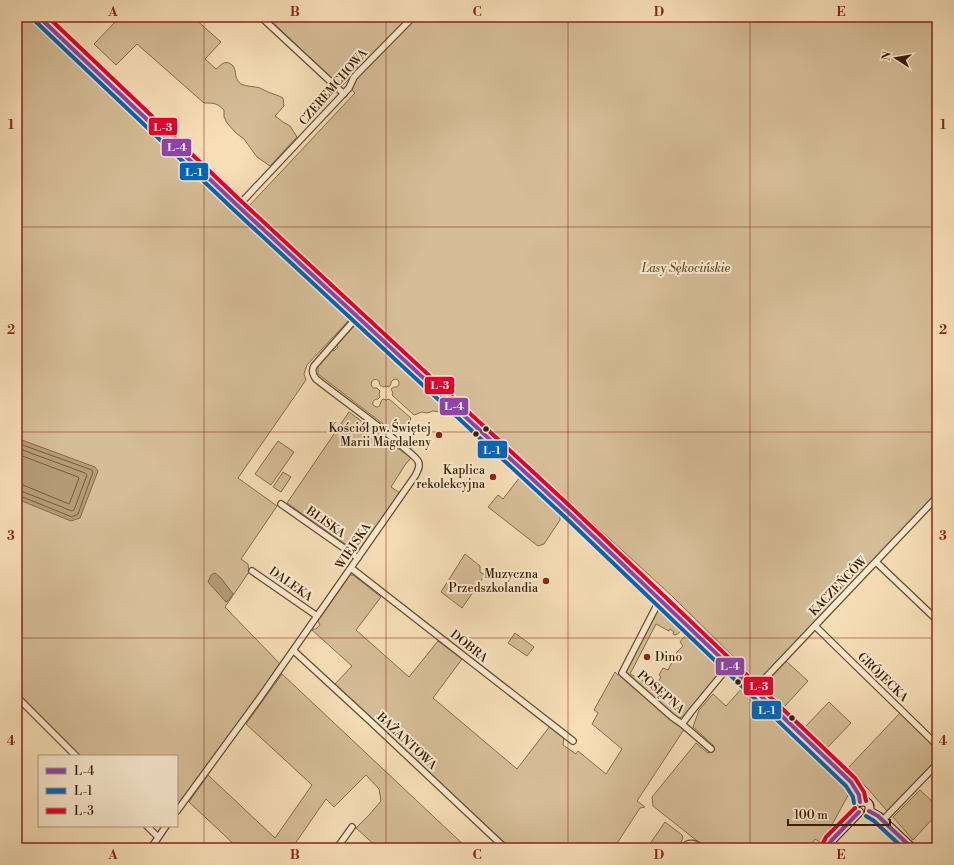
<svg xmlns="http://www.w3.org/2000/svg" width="954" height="865" viewBox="0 0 954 865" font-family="'Libre Bodoni',serif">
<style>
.green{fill:#d5bd97;stroke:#866c4c}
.water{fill:#b59c79;stroke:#826849}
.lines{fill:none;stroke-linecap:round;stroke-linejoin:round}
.shore{stroke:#765c3e;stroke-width:1}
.street-casing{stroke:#664c2f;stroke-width:8}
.secondary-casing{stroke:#361b02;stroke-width:10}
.street{stroke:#f9ead0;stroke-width:5.5}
.secondary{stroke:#f9ead0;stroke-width:8}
.bus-1-casing{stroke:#f9ead0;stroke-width:7}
.bus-2-casing{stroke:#f9ead0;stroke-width:7}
.bus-3-casing{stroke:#f9ead0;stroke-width:7}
.bus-1{stroke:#8e44ad;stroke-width:4}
.bus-2{stroke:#0065bd;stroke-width:4}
.bus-3{stroke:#e4002b;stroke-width:4}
.grid{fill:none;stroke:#8f2418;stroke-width:1;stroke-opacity:0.55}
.bus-dot{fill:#361b02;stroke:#f9ead0;stroke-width:1.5}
.poi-dot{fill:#8f2418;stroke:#f9ead0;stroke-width:1.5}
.labels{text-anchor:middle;stroke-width:4;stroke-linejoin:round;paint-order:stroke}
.street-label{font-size:12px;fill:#361b02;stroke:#f9ead0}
.park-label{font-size:12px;font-style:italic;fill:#664c2f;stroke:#f9ead0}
.poi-label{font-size:12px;fill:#361b02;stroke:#f9ead0;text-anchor:end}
.line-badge{stroke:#f9ead0;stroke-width:1.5}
.badge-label{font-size:11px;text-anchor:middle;font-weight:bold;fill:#fff}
.neatline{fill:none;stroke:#8f2418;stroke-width:1.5}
.grid-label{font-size:13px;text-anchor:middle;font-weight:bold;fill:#8f2418}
</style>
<rect width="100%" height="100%" fill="#f6deb6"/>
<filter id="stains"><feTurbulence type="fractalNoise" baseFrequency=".005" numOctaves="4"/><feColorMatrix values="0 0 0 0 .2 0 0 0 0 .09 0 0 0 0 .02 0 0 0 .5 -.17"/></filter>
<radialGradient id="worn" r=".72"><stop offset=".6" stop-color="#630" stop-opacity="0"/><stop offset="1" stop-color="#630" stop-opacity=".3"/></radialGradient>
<path class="green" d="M 17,17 L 30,17 L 351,318 L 307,365 L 304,374 L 306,380 L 238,478 L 277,506 L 241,559 L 248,564 L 249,572 L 225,607 L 281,665 L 177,806 L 177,756 L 80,756 L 17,693 Z
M 113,17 L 193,17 L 221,42 L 205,59 L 216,69 C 220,66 223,61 229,63 C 239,67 232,78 241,84 C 247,87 254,86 260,88 C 262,89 264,90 266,91 C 272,94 278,95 283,98 L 284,106 L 275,116 L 283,122 L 290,126 L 297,137 L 270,166 L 257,157 L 244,139 L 236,133 L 227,123 L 224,117 L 224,110 C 217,103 214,103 204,103 L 137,44 L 116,65 L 94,44 L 117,20 Z
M 267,17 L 409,17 L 341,87 Z
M 416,17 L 423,17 L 425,19 L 427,17 L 937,17 L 937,495 L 758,681 L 672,596 L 248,207 L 355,93 L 351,89 L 357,77 Z
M 356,325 L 444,408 L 440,412 L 433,411 L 427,413 L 422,412 L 414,415 L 392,395 L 393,393 L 391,389 L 394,387 L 396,387 C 399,386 400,384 398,380 L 396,379 L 393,380 L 391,382 L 391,384 L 389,387 L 386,386 L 383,387 L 380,385 L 379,381 C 377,379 374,379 372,381 L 371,385 L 373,388 L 377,388 L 380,391 L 379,394 L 380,397 L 378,399 C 374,399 372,402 373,405 L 376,407 L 378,407 C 381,405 380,401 383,399 L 386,400 L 389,399 L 411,418 L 408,427 L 402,427 L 396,424 L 391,430 L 318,374 L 318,366 L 332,350 L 334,351 L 338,347 L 337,345 L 353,327 Z
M 349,412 L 411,458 L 405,465 L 391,487 L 400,493 L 358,553 L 287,503 Z
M 278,441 L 294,452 L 271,485 L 255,474 Z
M 283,472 L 291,477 L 281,492 L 273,487 Z
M 520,477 L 527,483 L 527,485 L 560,516 L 560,520 L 544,544 L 538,546 L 488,507 L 498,495 L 503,499 Z
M 465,554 L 480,566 L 480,572 L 485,575 L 462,608 L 441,592 Z
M 350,575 L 353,575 L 381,597 L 356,630 L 409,677 L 438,641 L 462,659 L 433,698 L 517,769 L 550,726 L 564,736 L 563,745 L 576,754 L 578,751 L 606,774 L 622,749 L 592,724 L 598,713 L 594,710 L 615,672 L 618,675 L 621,674 L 685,728 L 637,801 L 645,807 L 640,808 L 614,848 L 510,848 L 335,684 L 352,666 L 312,630 L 313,629 L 316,629 L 320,625 L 318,621 Z
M 661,605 L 673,617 L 672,619 L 682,628 C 681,631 679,634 675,635 L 673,634 L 674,632 L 670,629 L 669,631 L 656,624 L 630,674 L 654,686 L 656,681 L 658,682 L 661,677 L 659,675 L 663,668 L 668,670 L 677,652 L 683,646 L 680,642 C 684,637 686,633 692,635 L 723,664 L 722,670 L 685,714 L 680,718 L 676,718 L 627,675 L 626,671 L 627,668 L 658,608 Z
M 515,633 L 534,647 L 527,656 L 508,643 Z
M 786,661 L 808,681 L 784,707 L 764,687 L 764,684 Z
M 282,674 L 467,848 L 378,848 L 356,828 L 369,815 L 381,801 L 379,789 L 366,775 L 334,807 L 326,799 L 292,848 L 238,848 L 189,802 L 208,775 L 275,838 L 312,785 L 246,724 Z
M 744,686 L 851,790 L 822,843 L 815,839 L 810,848 L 706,848 L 653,806 L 652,797 L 696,743 L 708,753 L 714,746 L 693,727 L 699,710 L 713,694 L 726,706 Z
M 829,702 L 851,723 L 827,748 L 805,727 Z
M 900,713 L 937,750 L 937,760 L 887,811 L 868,789 L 848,768 Z
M 920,790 L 937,806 L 937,814 L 913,840 L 893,817 Z
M 665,822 L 682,835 L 683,838 L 678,848 L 647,848 Z"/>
<path class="water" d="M 19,439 L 95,467 L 98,471 L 80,518 L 71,521 L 17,499 L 17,440 Z
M 215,573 L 221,578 L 233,594 L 228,601 L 226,602 L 208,582 L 211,575 Z"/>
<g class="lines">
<path class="shore" d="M 17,443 L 92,470 L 93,472 L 78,514 L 72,517 L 20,496 L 17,496
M 17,448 L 85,473 L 87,475 L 74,510 L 72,511 L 21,491 L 17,491
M 17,454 L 78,477 L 79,478 L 70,502 L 69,504 L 23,485 L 17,485"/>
<g class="street-casing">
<path id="street" d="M 261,17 L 344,94
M 238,206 L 349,88 L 354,77 L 413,17
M 281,504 L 358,558
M 876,562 L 937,620
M 351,568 L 573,741
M 252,571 L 317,616
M 661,601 L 656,607 L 622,673 L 672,717 L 682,724 L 711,749
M 815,626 L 937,745
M 294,651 L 370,721 L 505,848
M 754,690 L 937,497
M 17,697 L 76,756
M 682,724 L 691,712 L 729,666
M 177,811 L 259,699 L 415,476 C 417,472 421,466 418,461 C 415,456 405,449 400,444 C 373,421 344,401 316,379 C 313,375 311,371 314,366 L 357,317
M 883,820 L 937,764
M 147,826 L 158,837
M 151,848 L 166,826
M 337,848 L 352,827
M 682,848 C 689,841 695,843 702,848"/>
</g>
<g class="secondary-casing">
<path id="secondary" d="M 39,17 L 238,206 L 569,513 L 851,782 L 859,795 L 860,802
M 860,802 C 867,800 871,804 869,811
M 869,811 L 878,816 L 912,848
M 827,848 L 831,841 L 859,812"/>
</g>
<use href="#street" class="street"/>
<use href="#secondary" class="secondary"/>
<g class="bus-1-casing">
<path id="bus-1" d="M 39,17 L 238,206 L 569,513 L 851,782 L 859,795 L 860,802
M 869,811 L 878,816 L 912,848
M 827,848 L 831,841 L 859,812"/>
</g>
<g class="bus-2-casing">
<path id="bus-2" d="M 35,21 L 234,210 L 565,517 L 846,786 L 853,797 L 854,803
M 866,816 L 874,821 L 903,848"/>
</g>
<g class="bus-3-casing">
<path id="bus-3" d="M 48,17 L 242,202 L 573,509 L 855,778 L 864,792 L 866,801
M 822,845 L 826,837 L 855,808"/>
</g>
<use href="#bus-1" class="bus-1"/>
<use href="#bus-2" class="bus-2"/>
<use href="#bus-3" class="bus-3"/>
</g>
<path class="grid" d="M 204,17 L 204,848M 386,17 L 386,848M 568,17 L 568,848M 750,17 L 750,848M 17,227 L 937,227M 17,432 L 937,432M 17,638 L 937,638"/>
<g class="bus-dot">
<circle cx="486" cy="429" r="3.5"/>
<circle cx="476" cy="434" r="3.5"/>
<circle cx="738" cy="682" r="3.5"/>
<circle cx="792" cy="718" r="3.5"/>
</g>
<g class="poi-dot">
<circle cx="439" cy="435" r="4"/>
<circle cx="493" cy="477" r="4"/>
<circle cx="546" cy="581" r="4"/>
<circle cx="647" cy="657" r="4"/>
</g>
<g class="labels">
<g class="street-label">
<text transform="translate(333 87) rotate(-49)" y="4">CZEREMCHOWA</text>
<text transform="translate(326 522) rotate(35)" y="4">BLISKA</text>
<text transform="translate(353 546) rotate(-56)" y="4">WIEJSKA</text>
<text transform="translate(291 584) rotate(35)" y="4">DALEKA</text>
<text transform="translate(838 586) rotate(-46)" y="4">KACZEŃCÓW</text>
<text transform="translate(469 646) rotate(38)" y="4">DOBRA</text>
<text transform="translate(883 677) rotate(44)" y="4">GRÓJECKA</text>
<text transform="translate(661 692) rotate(41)" y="4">POSĘPNA</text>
<text transform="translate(407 741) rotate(43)" y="4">BAŻANTOWA</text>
</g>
<g class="park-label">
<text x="686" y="272">Lasy Sękocińskie</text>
</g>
<g class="poi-label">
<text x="431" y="432">Kościół pw. Świętej<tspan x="431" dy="14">Marii Magdaleny</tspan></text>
<text x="485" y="474">Kaplica<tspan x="485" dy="14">rekolekcyjna</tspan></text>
<text x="538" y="578">Muzyczna<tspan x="538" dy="14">Przedszkolandia</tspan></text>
<text x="655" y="661" text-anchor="start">Dino</text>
</g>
</g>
<g class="line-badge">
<rect x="148" y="117" width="30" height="19" rx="4" fill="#e4002b"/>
<rect x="161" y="138" width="31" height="19" rx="4" fill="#8e44ad"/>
<rect x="179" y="162" width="30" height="19" rx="4" fill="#0065bd"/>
<rect x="424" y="376" width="31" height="19" rx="4" fill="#e4002b"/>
<rect x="439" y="397" width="30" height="19" rx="4" fill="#8e44ad"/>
<rect x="477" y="440" width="31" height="19" rx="4" fill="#0065bd"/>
<rect x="715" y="657" width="30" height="19" rx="4" fill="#8e44ad"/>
<rect x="743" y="676" width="31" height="20" rx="4" fill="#e4002b"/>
<rect x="751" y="700" width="31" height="20" rx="4" fill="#0065bd"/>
</g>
<g class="badge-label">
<text x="163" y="131">L-3</text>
<text x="177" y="151">L-4</text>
<text x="194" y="176">L-1</text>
<text x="440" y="389">L-3</text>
<text x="454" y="410">L-4</text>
<text x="492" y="454">L-1</text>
<text x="730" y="670">L-4</text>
<text x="759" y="690">L-3</text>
<text x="767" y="714">L-1</text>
</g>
<rect width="954" height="865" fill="none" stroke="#f6deb6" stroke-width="44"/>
<rect x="38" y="755" width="140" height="72" fill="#f9ead0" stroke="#ab977e"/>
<rect x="46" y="768" width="20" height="6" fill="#8e44ad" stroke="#ab977e"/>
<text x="74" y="775" font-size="12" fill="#361b02">L-4</text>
<rect x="46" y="788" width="20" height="6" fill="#0065bd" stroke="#ab977e"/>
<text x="74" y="795" font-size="12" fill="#361b02">L-1</text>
<rect x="46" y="808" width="20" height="6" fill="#e4002b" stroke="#ab977e"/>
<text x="74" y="815" font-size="12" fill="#361b02">L-3</text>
<g transform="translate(896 58) rotate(282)" stroke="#f9ead0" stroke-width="3" paint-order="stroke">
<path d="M0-3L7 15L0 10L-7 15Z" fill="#361b02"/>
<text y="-6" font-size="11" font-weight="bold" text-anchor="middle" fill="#361b02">N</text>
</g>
<path d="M788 819v6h102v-6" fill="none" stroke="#361b02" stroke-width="2"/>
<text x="794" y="819" font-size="12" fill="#361b02" stroke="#f9ead0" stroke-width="3" paint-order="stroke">100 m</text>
<rect x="22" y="22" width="910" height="821" class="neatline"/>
<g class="grid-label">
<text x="113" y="16">A</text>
<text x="295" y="16">B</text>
<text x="477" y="16">C</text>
<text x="659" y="16">D</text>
<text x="841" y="16">E</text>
<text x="11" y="129">1</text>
<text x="943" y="129">1</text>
<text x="11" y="334">2</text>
<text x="943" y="334">2</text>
<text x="11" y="540">3</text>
<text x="943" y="540">3</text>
<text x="11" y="745">4</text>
<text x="943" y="745">4</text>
<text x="113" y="859">A</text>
<text x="295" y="859">B</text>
<text x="477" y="859">C</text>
<text x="659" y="859">D</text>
<text x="841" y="859">E</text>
</g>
<rect width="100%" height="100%" filter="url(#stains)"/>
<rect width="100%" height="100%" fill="url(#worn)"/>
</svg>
